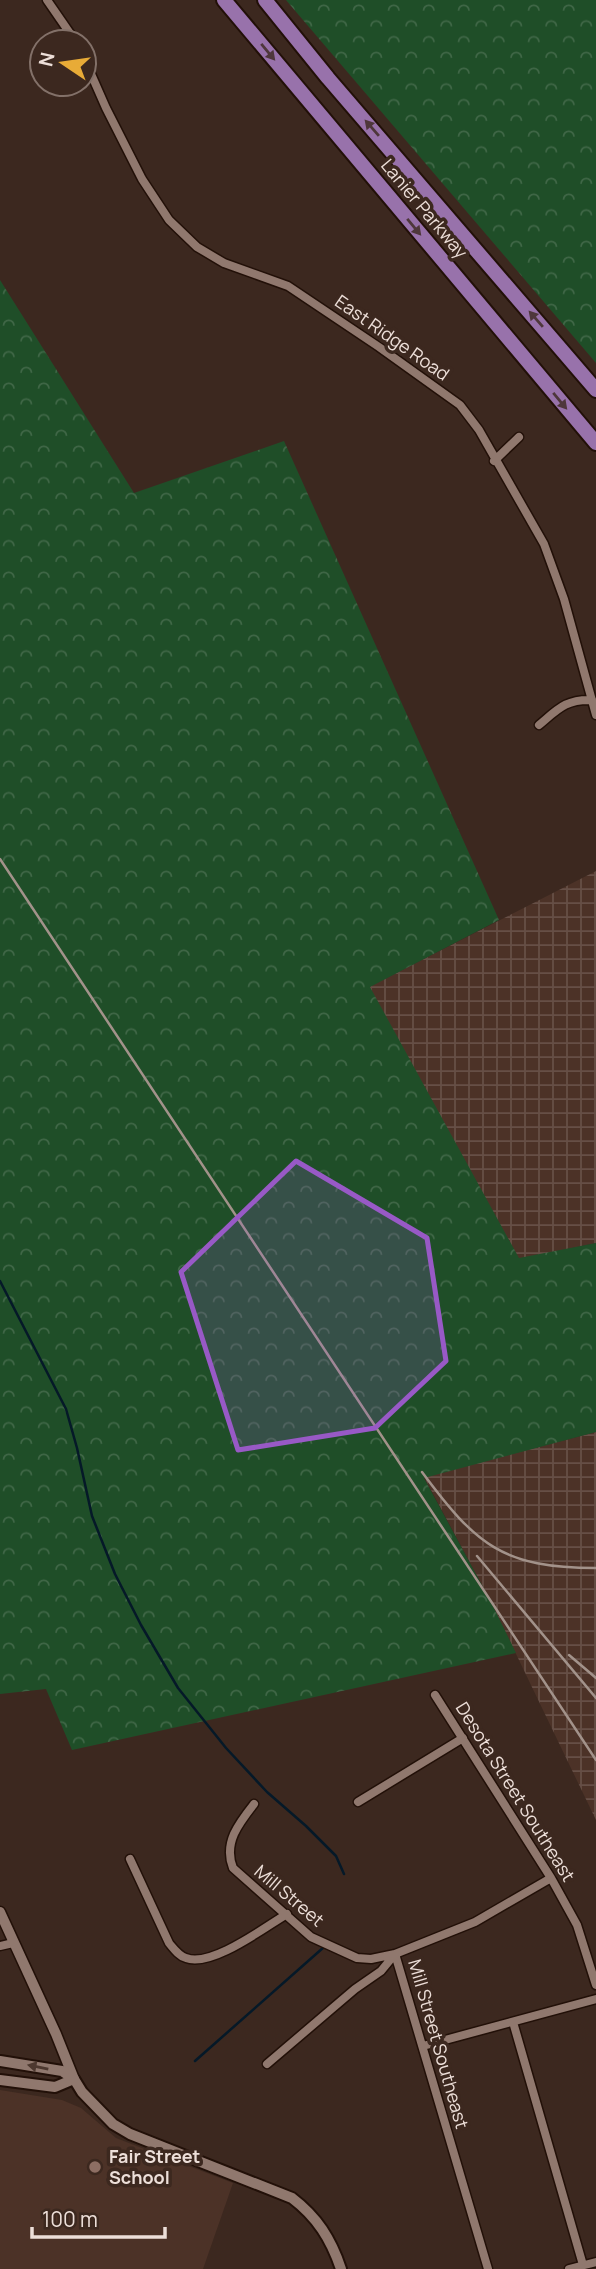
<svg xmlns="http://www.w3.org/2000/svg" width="596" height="2269" viewBox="0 0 596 2269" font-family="Manrope,sans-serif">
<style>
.built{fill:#4c3227}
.industrial{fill:url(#industrial-grid)}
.forest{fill:url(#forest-crowns)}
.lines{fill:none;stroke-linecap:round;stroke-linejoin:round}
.stream{stroke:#051928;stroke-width:2.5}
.minor-casing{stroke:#221008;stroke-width:11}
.tertiary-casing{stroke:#221008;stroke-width:13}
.secondary-casing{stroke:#221008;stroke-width:14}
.motorway-casing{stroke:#221008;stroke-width:18}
.minor{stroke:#90786e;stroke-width:8}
.tertiary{stroke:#90786e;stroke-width:10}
.secondary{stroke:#90786e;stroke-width:10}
.motorway{stroke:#9872ab;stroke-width:14}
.rail{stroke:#a2928a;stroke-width:2.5}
.oneway{fill:#4e373b}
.oneway2{fill:#4d382f}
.marked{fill:#9859c6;fill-opacity:0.2;stroke:#9859c6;stroke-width:5;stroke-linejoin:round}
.education-dot{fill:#8d6e63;stroke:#3c281f;stroke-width:2.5}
.labels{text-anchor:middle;stroke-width:7;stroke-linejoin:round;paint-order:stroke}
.street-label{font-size:18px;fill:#eddfd9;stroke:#3c281f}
.poi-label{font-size:18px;font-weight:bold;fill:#eddfd9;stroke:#3c281f;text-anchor:start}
</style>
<defs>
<pattern id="industrial-grid" width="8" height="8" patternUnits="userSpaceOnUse" patternTransform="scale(1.75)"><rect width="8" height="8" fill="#4c3227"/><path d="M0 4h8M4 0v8" fill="none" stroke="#664f46"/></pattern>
<pattern id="forest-crowns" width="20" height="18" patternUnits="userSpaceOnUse" patternTransform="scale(1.75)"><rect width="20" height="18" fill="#1f4e28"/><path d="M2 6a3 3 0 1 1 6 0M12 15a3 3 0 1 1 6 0" fill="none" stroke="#406747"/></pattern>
</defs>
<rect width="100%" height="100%" fill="#3c281f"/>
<path class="built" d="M 0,2090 L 62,2100 L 81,2108 L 116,2138 L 233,2183 L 203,2269 L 0,2269 Z"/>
<path class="industrial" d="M 596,871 L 596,1243 L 519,1259 L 369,987 Z
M 596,1432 L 596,1820 L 490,1600 L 424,1477 Z"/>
<path class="forest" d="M 286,0 L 596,0 L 596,363 L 297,13 Z
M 0,280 L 134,493 L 284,441 L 499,920 L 370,987 L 519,1258 L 596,1243 L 596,1432 L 424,1478 L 490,1600 L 516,1653 L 72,1750 L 46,1689 L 0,1694 Z"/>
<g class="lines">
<path class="stream" d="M 0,1281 L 66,1409 L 77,1448 L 92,1516 L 115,1574 L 141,1625 L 178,1688 L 226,1748 L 267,1792 L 306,1826 L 336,1856 L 344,1874
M 195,2061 L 324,1947"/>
<g class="minor-casing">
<path id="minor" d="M 47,0 L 76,42
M 84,58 L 106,108 L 142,179 L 169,220 L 197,247 L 224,263 L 288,286 L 379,347 L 460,405 L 479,430 L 544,544 L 564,599 L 596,715
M 494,461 L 519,437
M 539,725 C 558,709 566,699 592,700
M 435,1695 L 551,1878 L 577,1925 L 596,1985
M 358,1802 L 463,1738
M 254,1804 C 239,1823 223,1843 233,1868 L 311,1937 L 357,1958 L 371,1959 L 395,1954 L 475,1922 L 551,1878
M 130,1859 L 169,1943 C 174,1949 179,1956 186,1958 C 211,1968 265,1927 287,1914
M 0,1946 L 13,1943
M 395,1954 L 488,2269
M 513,2022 L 583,2265
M 423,2046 L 596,1999
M 267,2064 L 355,1989 L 381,1971 L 395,1954
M 569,2269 L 596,2262"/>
</g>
<g class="tertiary-casing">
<path id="tertiary" d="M 0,1912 L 56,2034 L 74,2079"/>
</g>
<g class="secondary-casing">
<path id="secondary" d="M 0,2061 L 62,2071 L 74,2079 L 82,2092 L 113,2124 L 130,2134 L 292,2198 C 317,2217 331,2239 341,2269
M 0,2080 L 55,2087 L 74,2079"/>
</g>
<g class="motorway-casing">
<path id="motorway" d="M 224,0 L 596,443
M 265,0 L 328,78 L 596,390"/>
</g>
<use href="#minor" class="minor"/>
<use href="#tertiary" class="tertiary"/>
<use href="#secondary" class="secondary"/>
<use href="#motorway" class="motorway"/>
<path class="rail" d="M 0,859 L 596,1760
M 422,1472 C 476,1545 503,1568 596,1568
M 477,1556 L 596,1698
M 569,1655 L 596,1678"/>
</g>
<defs><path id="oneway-solid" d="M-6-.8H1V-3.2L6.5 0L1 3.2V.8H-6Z" transform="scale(1.75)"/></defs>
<g class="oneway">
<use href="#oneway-solid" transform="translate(268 52) rotate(50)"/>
<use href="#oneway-solid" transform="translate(372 128) rotate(-131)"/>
<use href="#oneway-solid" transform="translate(414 227) rotate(50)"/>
<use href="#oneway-solid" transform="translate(536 319) rotate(-131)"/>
<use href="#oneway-solid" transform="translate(560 401) rotate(50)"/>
</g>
<use class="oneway2" href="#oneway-solid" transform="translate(38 2067) rotate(-169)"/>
<path class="marked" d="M 296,1161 L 427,1238 L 446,1361 L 375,1428 L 238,1450 L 181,1272 Z"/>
<circle class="education-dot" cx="95" cy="2167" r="7"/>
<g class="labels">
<g class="street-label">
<text transform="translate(424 209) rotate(50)" y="6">Lanier Parkway</text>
<text transform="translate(392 338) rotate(35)" y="6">East Ridge Road</text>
<text transform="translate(515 1792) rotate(58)" y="6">Desota Street Southeast</text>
<text transform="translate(289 1896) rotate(40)" y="6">Mill Street</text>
<text transform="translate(438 2044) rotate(74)" y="6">Mill Street Southeast</text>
</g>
<g class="poi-label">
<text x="109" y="2163">Fair Street<tspan x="109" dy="21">School</tspan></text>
</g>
</g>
<g transform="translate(63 63) rotate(283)"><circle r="33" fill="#3c281f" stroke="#837169" stroke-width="2"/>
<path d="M0-5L12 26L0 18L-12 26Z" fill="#e8ab37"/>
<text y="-10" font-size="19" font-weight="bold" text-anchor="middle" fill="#eddfd9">N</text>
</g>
<path d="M32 2227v10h133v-10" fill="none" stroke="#eddfd9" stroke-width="3.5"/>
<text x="42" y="2227" font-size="21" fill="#eddfd9" stroke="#3c281f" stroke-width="5" paint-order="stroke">100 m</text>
</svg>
